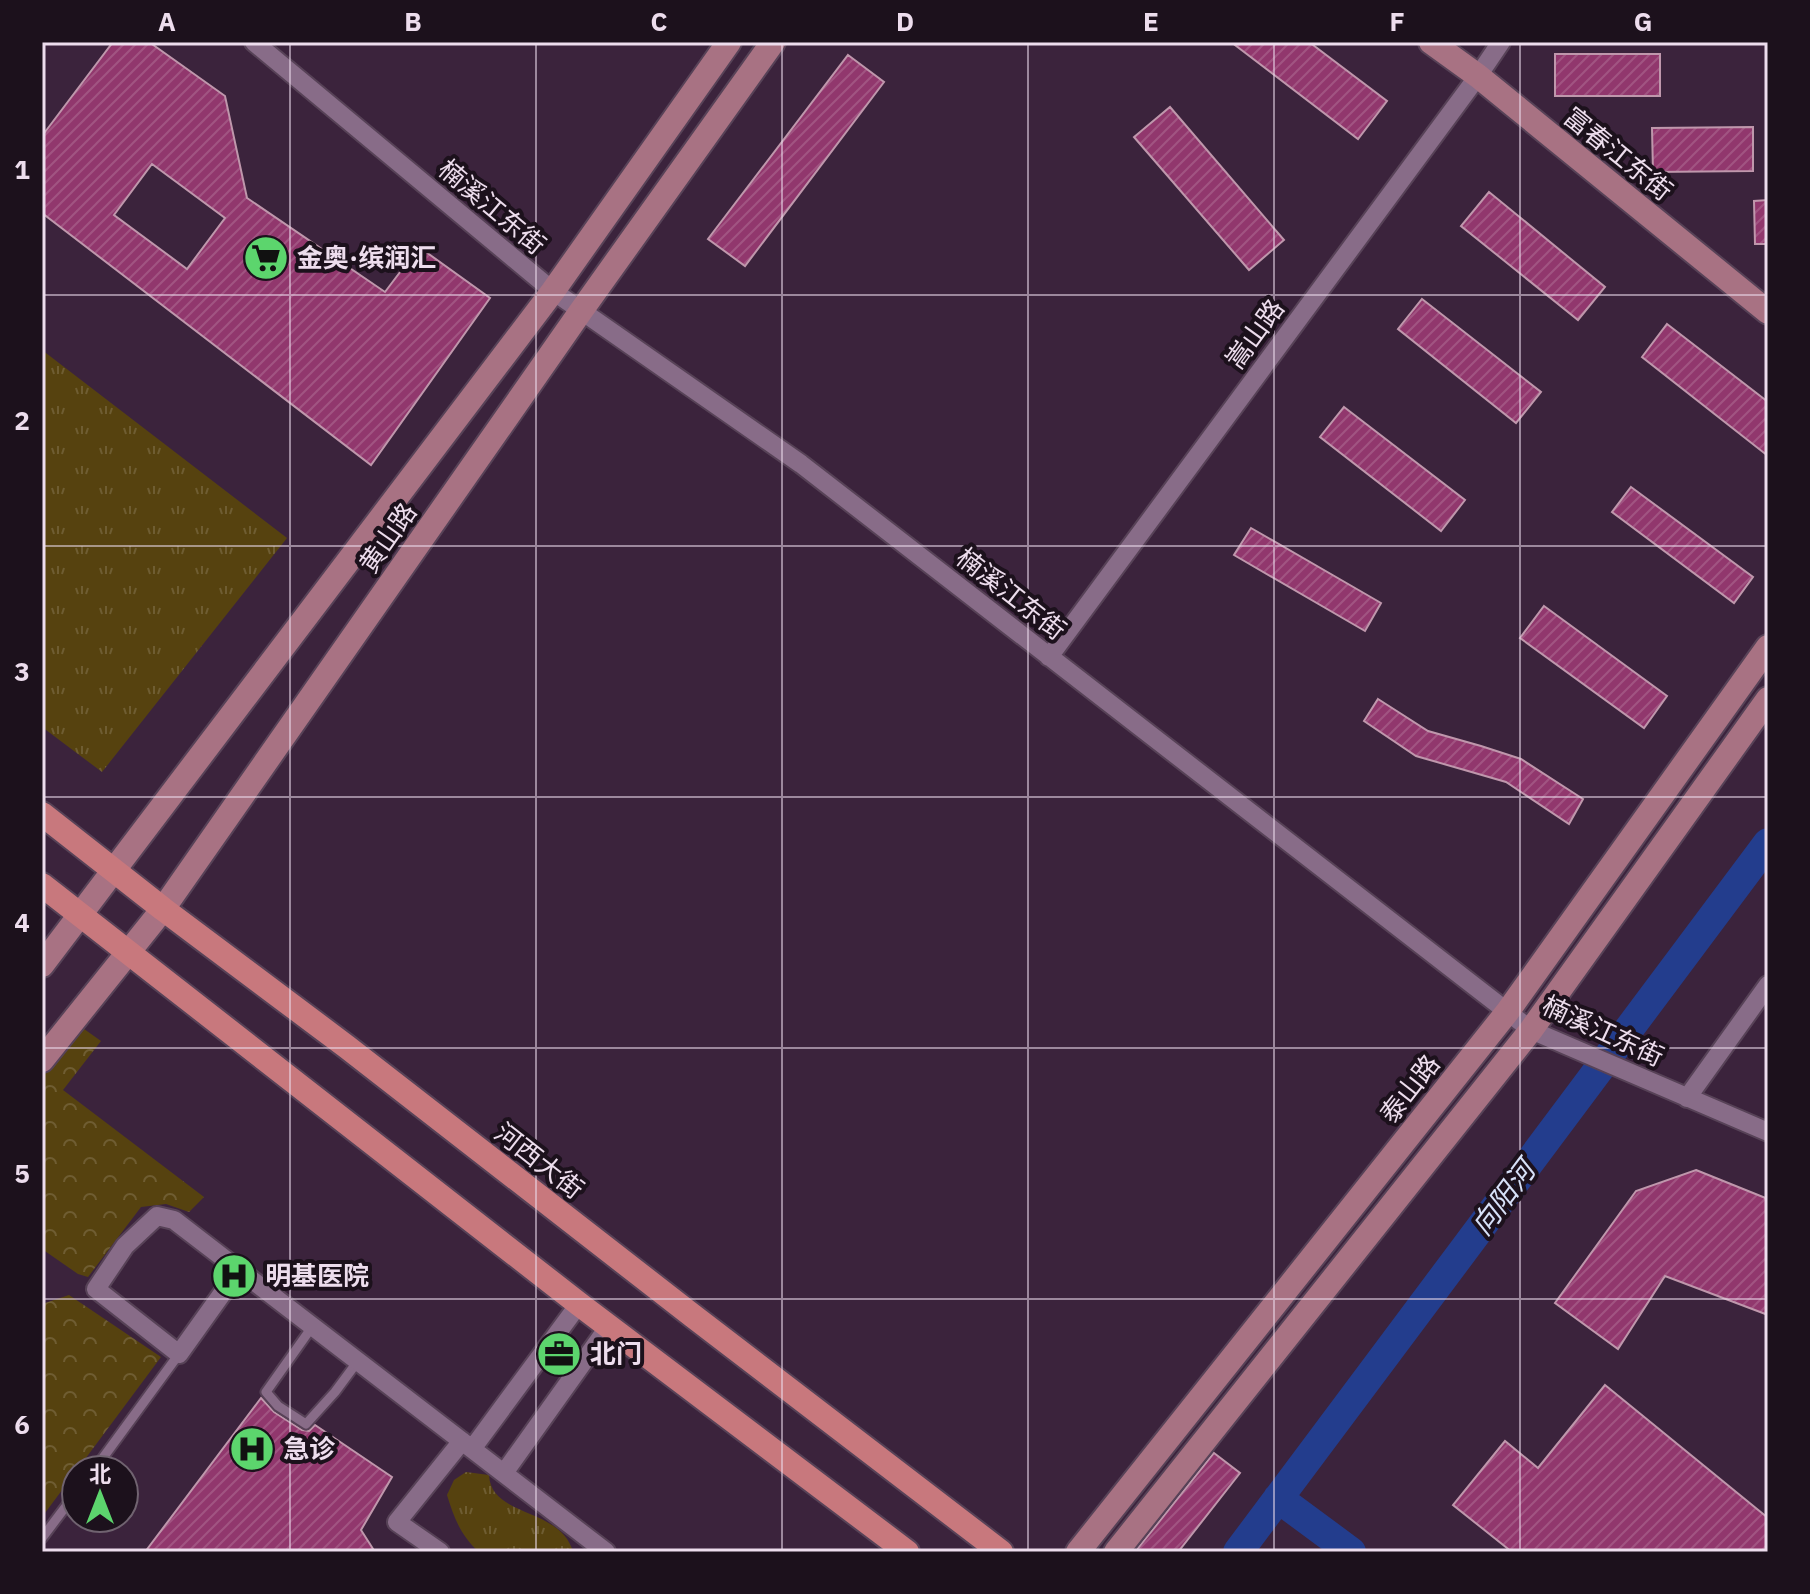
<svg xmlns="http://www.w3.org/2000/svg" width="1810" height="1594" viewBox="0 0 1810 1594" font-family="'IBM Plex Sans','Noto Sans SC',sans-serif">
<style>
.grass{fill:url(#grass-tufts)}
.forest{fill:url(#forest-crowns)}
.lines{fill:none;stroke-linecap:round;stroke-linejoin:round}
.river{stroke:#233d8d;stroke-width:30}
.building{fill:url(#building-hatch);stroke:#bf97ac;stroke-width:2;fill-rule:evenodd}
.lane-casing{stroke:#574257;stroke-width:13}
.street-casing{stroke:#574257;stroke-width:22}
.secondary-casing{stroke:#574257;stroke-width:28}
.primary-casing{stroke:#574257;stroke-width:28}
.lane{stroke:#886c88;stroke-width:9}
.street{stroke:#886c88;stroke-width:18}
.secondary{stroke:#a87283;stroke-width:24}
.primary{stroke:#c8787d;stroke-width:24}
.grid{fill:none;stroke:#eddded;stroke-width:2;stroke-opacity:0.55}
.labels{text-anchor:middle;stroke-width:8;stroke-linejoin:round;paint-order:stroke}
.street-label{font-size:26px;fill:#eddded;stroke:#1c111c}
.poi-label{font-size:26px;font-weight:bold;fill:#eddded;stroke:#1c111c;text-anchor:start}
.water-label{font-size:28px;font-style:italic;fill:#d7e1f8;stroke:#1c111c}
.neatline{fill:none;stroke:#eddded;stroke-width:3}
.grid-label{font-size:26px;text-anchor:middle;font-weight:bold;fill:#eddded}
</style>
<defs>
<pattern id="grass-tufts" width="24" height="20" patternUnits="userSpaceOnUse" patternTransform="scale(2)"><rect width="24" height="20" fill="#56420f"/><path d="M3 7l-1-3M5 7V3M7 7l1-3M15 17l-1-3M17 17v-4M19 17l1-3" fill="none" stroke="#6f5d32"/></pattern>
<pattern id="forest-crowns" width="20" height="18" patternUnits="userSpaceOnUse" patternTransform="scale(2)"><rect width="20" height="18" fill="#56420f"/><path d="M2 6a3 3 0 1 1 6 0M12 15a3 3 0 1 1 6 0" fill="none" stroke="#6f5d32"/></pattern>
<pattern id="building-hatch" width="6" height="6" patternUnits="userSpaceOnUse" patternTransform="scale(2)"><rect width="6" height="6" fill="#91376d"/><path d="M-1 1l2-2M0 6l6-6M5 7l2-2" fill="none" stroke="#a15482"/></pattern>
</defs>
<rect width="100%" height="100%" fill="#3b233c"/>
<path class="grass" d="M 42,350 L 287,538 L 102,772 L 42,727 Z
M 466,1472 L 489,1475 C 491,1518 561,1507 573,1552 L 479,1552 C 461,1536 454,1518 447,1495 L 454,1480 Z"/>
<path class="forest" d="M 77,1024 L 101,1041 L 63,1090 L 204,1197 L 189,1212 L 166,1204 L 141,1207 L 88,1277 L 78,1274 L 42,1249 L 42,1066 Z
M 69,1295 L 161,1357 L 42,1517 L 42,1304 Z"/>
<g class="lines">
<path class="river" d="M 1278,1498 L 1351,1552
M 1238,1552 L 1768,843"/>
</g>
<path class="building" d="M 113,42 L 149,42 L 225,96 L 247,198 L 385,292 L 419,247 L 490,298 L 371,465 L 42,213 L 42,136 ZM 152,164 L 225,218 L 187,269 L 114,215 Z
M 1231,42 L 1309,42 L 1387,101 L 1358,139 Z
M 1555,54 L 1660,54 L 1660,96 L 1555,96 Z
M 848,55 L 884,82 L 745,266 L 708,239 Z
M 1170,107 L 1284,240 L 1249,270 L 1134,137 Z
M 1753,127 L 1753,171 L 1653,172 L 1652,128 Z
M 1489,192 L 1605,287 L 1578,320 L 1461,226 Z
M 1768,200 L 1768,244 L 1755,244 L 1754,201 Z
M 1422,299 L 1541,392 L 1516,423 L 1398,329 Z
M 1667,324 L 1768,402 L 1768,456 L 1642,357 Z
M 1344,407 L 1465,500 L 1441,531 L 1320,437 Z
M 1631,487 L 1753,577 L 1734,603 L 1612,512 Z
M 1251,528 L 1381,603 L 1365,631 L 1234,555 Z
M 1544,606 L 1667,696 L 1644,728 L 1520,638 Z
M 1378,699 L 1428,731 L 1481,746 L 1521,759 L 1583,799 L 1569,824 L 1506,782 L 1416,756 L 1364,721 Z
M 1696,1170 L 1768,1199 L 1768,1315 L 1665,1276 L 1618,1349 L 1555,1303 L 1636,1191 Z
M 1605,1385 L 1768,1518 L 1768,1552 L 1512,1552 L 1453,1505 L 1505,1441 L 1538,1468 Z
M 261,1398 L 274,1412 L 302,1430 L 309,1431 L 315,1425 L 392,1477 L 361,1530 L 375,1552 L 145,1552 Z
M 1214,1453 L 1240,1473 L 1178,1552 L 1135,1552 Z"/>
<g class="lines">
<g class="lane-casing">
<path id="lane" d="M 312,1327 L 266,1392 L 278,1406 L 306,1424 L 335,1392 L 358,1361
M 94,1470 L 179,1354
M 42,1538 L 76,1493"/>
</g>
<g class="street-casing">
<path id="street" d="M 254,42 L 553,291 L 801,464 L 1531,1030 L 1768,1132
M 1049,657 L 1478,76 L 1501,42
M 1687,1098 L 1768,985
M 239,1270 L 179,1354 L 96,1289 L 125,1246 L 157,1216 L 174,1220 L 606,1552
M 472,1449 L 579,1304
M 504,1473 L 609,1326
M 440,1552 L 397,1522 L 462,1441"/>
</g>
<g class="secondary-casing">
<path id="secondary" d="M 1431,42 L 1478,76 L 1768,312
M 42,965 L 553,291 L 729,42
M 42,1060 L 163,909 L 581,311 L 773,42
M 1078,1552 L 1508,1011 L 1768,647
M 1116,1552 L 1531,1030 L 1768,699"/>
</g>
<g class="primary-casing">
<path id="primary" d="M 42,814 L 163,909 L 347,1047 L 693,1316 L 1001,1552
M 42,885 L 579,1304 L 907,1552"/>
</g>
<use href="#lane" class="lane"/>
<use href="#street" class="street"/>
<use href="#secondary" class="secondary"/>
<use href="#primary" class="primary"/>
</g>
<path class="grid" d="M 290,42 L 290,1552M 536,42 L 536,1552M 782,42 L 782,1552M 1028,42 L 1028,1552M 1274,42 L 1274,1552M 1520,42 L 1520,1552M 42,295 L 1768,295M 42,546 L 1768,546M 42,797 L 1768,797M 42,1048 L 1768,1048M 42,1299 L 1768,1299"/>
<defs>
<g id="supermarket-disc" transform="scale(2.3)"><circle r="9.5" fill="#5cd56d" stroke="#1c111c"/><path d="M-6-5.5h2.5l.6 2H6L4.5 2H-2.5L-4.4-4H-6ZM-1.5 3.2a1.3 1.3 0 1 0 .1 0ZM3 3.2a1.3 1.3 0 1 0 .1 0Z" fill="#111"/></g>
<g id="hospital-disc" transform="scale(2.3)"><circle r="9.5" fill="#5cd56d" stroke="#1c111c"/><path d="M-5-5h3v3.5h4V-5h3V5h-3V1.5h-4V5h-3Z" fill="#111"/></g>
<g id="office-disc" transform="scale(2.3)"><circle r="9.5" fill="#5cd56d" stroke="#1c111c"/><path d="M-6-3h4V-5.5h4V-3h4V5H-6ZM-1-4.5V-3h2v-1.5ZM-6 0V1H6V0Z" fill="#111"/></g>
</defs>
<g fill-rule="evenodd">
<use href="#supermarket-disc" x="266" y="258"/>
<use href="#hospital-disc" x="234" y="1276"/>
<use href="#office-disc" x="559" y="1354"/>
<use href="#hospital-disc" x="252" y="1449"/>
</g>
<g class="labels">
<g class="street-label">
<text transform="translate(1618 154) rotate(39)" y="9">富春江东街</text>
<text transform="translate(492 207) rotate(40)" y="9">楠溪江东街</text>
<text transform="translate(1255 334) rotate(-54)" y="9">嵩山路</text>
<text transform="translate(388 538) rotate(-55)" y="9">黄山路</text>
<text transform="translate(1011 594) rotate(38)" y="9">楠溪江东街</text>
<text transform="translate(1603 1031) rotate(25)" y="9">楠溪江东街</text>
<text transform="translate(1410 1089) rotate(-52)" y="9">泰山路</text>
<text transform="translate(539 1161) rotate(38)" y="9">河西大街</text>
</g>
<g class="poi-label">
<text x="297" y="267">金奥·缤润汇</text>
<text x="265" y="1285">明基医院</text>
<text x="590" y="1363">北门</text>
<text x="283" y="1458">急诊</text>
</g>
<g class="water-label">
<text transform="translate(1503 1198) rotate(-53)" y="10">向阳河</text>
</g>
</g>
<rect width="1810" height="1594" fill="none" stroke="#1c111c" stroke-width="88"/>
<g transform="translate(100 1494)"><circle r="38" fill="#1c111c" stroke="#706370" stroke-width="2"/>
<path d="M0-6L14 30L0 20L-14 30Z" fill="#5cd56d"/>
<text y="-12" font-size="22" font-weight="bold" text-anchor="middle" fill="#eddded">北</text>
</g>
<rect x="44" y="44" width="1722" height="1506" class="neatline"/>
<g class="grid-label">
<text x="167" y="31">A</text>
<text x="413" y="31">B</text>
<text x="659" y="31">C</text>
<text x="905" y="31">D</text>
<text x="1151" y="31">E</text>
<text x="1397" y="31">F</text>
<text x="1643" y="31">G</text>
<text x="22" y="179">1</text>
<text x="22" y="430">2</text>
<text x="22" y="681">3</text>
<text x="22" y="932">4</text>
<text x="22" y="1183">5</text>
<text x="22" y="1434">6</text>
</g>
</svg>
